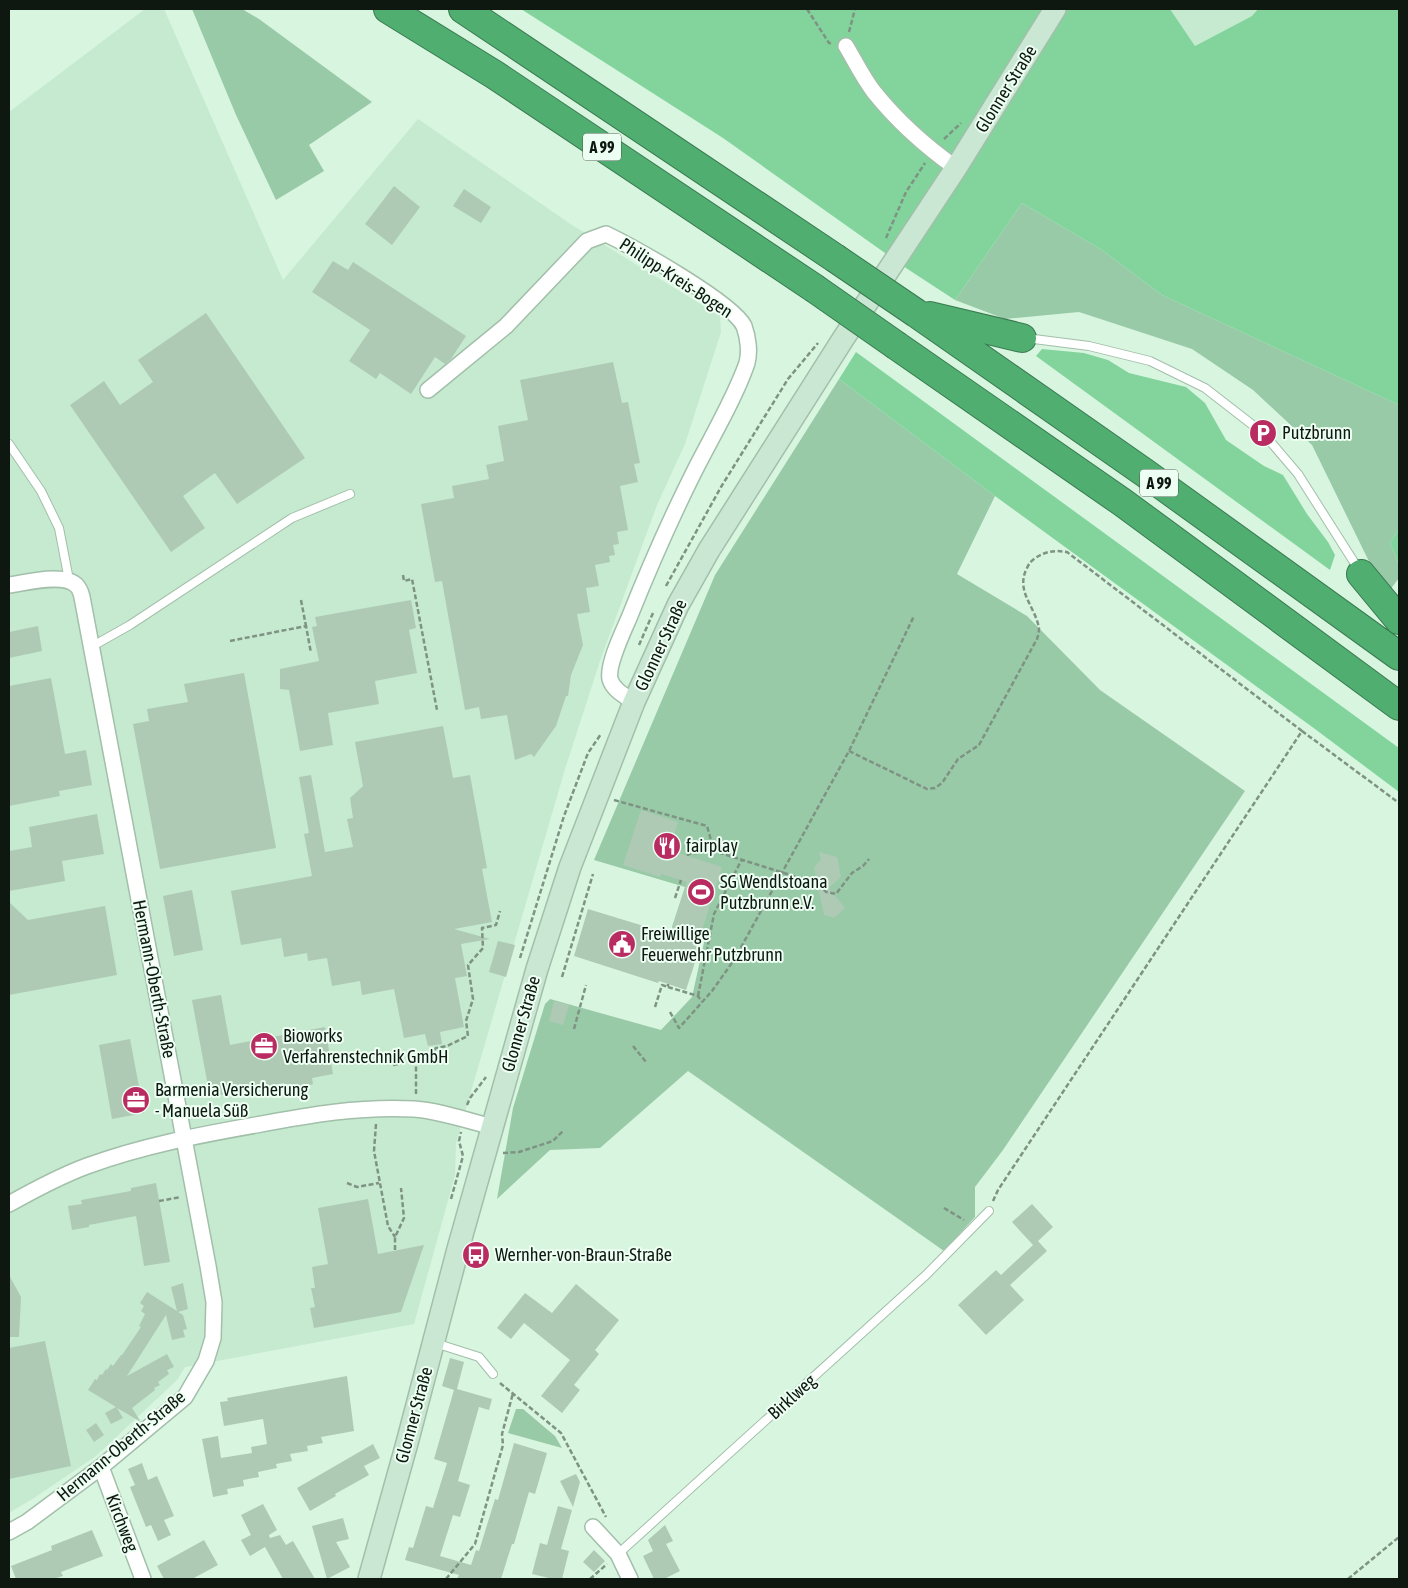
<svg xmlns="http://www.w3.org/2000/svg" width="1408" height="1588" viewBox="0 0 1408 1588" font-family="'Asap Condensed',sans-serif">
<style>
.built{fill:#c6eacf}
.green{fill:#99caa7}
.forest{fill:#82d49c}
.building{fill:#aecab5}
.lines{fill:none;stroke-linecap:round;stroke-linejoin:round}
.lane-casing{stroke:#a2bfaa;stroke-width:10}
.street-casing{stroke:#a2bfaa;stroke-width:18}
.secondary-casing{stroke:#a2bfaa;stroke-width:24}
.highway-casing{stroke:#397a4f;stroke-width:30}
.path{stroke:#7e9383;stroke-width:2.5;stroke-dasharray:5 2.5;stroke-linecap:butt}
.lane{stroke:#fff;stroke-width:8}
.street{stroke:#fff;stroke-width:15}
.secondary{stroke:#cae7d4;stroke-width:21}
.highway{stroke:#50ae71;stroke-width:28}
.highway-bridge-casing{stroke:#397a4f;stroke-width:30;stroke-linecap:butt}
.highway-bridge{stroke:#50ae71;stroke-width:28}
.labels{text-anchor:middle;stroke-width:4;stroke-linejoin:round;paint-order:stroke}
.shield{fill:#edfff2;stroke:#515d54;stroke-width:1}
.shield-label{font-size:16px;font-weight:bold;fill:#0e1811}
.street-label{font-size:18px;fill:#0e1811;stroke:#edfff2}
.poi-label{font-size:18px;fill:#0e1811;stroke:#edfff2;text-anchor:start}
</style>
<rect width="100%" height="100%" fill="#d8f5df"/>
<path class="built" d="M 145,9 L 164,9 L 283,280 L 418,119 L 572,225 L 720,316 L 721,332 L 685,444 L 657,505 L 600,661 L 565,769 L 456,1143 L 455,1175 L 414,1324 L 185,1367 L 177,1380 L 96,1456 L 34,1498 L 9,1513 L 9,112 Z
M 1170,9 L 1258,9 L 1252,16 L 1195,46 Z"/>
<path class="green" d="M 192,9 L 242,9 L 259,19 L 372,102 L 309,145 L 324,171 L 276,200 L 236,115 Z
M 1022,203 L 1102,250 L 1162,295 L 1399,405 L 1399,529 L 1390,543 L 1399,564 L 1399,578 L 1387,594 L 1382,588 L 1312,445 L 1253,390 L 1192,349 L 1079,312 L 1005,319 L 955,300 Z
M 839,379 L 995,496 L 957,574 L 1027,616 L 1100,690 L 1245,791 L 1003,1150 L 975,1187 L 975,1217 L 944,1251 L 688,1071 L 600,1148 L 550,1150 L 497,1199 L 513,1108 L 545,1004 L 550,999 L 661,1030 L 692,997 L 705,938 L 672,927 L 685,887 L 594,860 L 715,575 Z
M 516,1409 L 523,1409 L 555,1436 L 562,1448 L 508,1433 Z"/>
<path class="forest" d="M 521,9 L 1170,9 L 1195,46 L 1252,16 L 1258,9 L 1399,9 L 1399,405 L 1162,295 L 1102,250 L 1022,203 L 955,300 L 909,270 L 723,138 Z
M 1042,349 L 1084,353 L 1108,360 L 1129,373 L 1186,387 L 1205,403 L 1226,440 L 1264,466 L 1283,475 L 1307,514 L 1328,542 L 1335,555 L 1330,570 L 1036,356 Z
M 856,352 L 1399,748 L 1399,792 L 1315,729 L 995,496 L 839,379 Z
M 1399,529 L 1399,564 L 1390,543 Z"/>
<path class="building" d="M 394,186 L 420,207 L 392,245 L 365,224 Z
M 464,189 L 491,207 L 481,223 L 453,206 Z
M 333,261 L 348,270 L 353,262 L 466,336 L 451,359 L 445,364 L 435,357 L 411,394 L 380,373 L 376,379 L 349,361 L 370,330 L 312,292 Z
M 206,313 L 305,458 L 237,504 L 215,473 L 183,496 L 205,528 L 171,552 L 70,405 L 104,381 L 120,405 L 153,382 L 138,360 Z
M 613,362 L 622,403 L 628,402 L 640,463 L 634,464 L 638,482 L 620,486 L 628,530 L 617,532 L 619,544 L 613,545 L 615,555 L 609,556 L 610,562 L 595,565 L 599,586 L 586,588 L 590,612 L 577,614 L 583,645 L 571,675 L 568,696 L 566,696 L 556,726 L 534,757 L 531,754 L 515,760 L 507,715 L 481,719 L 479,707 L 465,710 L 442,581 L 435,582 L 421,504 L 454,498 L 452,486 L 489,479 L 486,465 L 504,461 L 498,426 L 528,420 L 520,380 Z
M 411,600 L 416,628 L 409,630 L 417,673 L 375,681 L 379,704 L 328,713 L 333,745 L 300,751 L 289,690 L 280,689 L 280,669 L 319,661 L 312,627 L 317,626 L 315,617 Z
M 38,626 L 42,651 L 9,658 L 9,632 Z
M 244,673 L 276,848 L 160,869 L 133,724 L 149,721 L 147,709 L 188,702 L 184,684 Z
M 51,678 L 65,754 L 86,750 L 92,785 L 59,791 L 60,796 L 9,806 L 9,686 Z
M 443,726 L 453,778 L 470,775 L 487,868 L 482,869 L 492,922 L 454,929 L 490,939 L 461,944 L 467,976 L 455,978 L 464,1027 L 440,1032 L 442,1044 L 428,1046 L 425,1034 L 404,1038 L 394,989 L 362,995 L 360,981 L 332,986 L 327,958 L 308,961 L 307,953 L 284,957 L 281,938 L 241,945 L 231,891 L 312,876 L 304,834 L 309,833 L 299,777 L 311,775 L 325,852 L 353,847 L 347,819 L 353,818 L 350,798 L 363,786 L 355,742 Z
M 641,810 L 678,822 L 669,850 L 722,867 L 697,946 L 700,947 L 686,990 L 659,981 L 658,983 L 574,956 L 588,909 L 670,934 L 687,882 L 661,874 L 660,877 L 623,865 Z
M 97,814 L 104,854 L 62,861 L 65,881 L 9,891 L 9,851 L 32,847 L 29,827 Z
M 819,852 L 837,857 L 841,877 L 829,888 L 845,908 L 834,918 L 824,915 L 814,867 L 821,860 Z
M 192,890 L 203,950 L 174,956 L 163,896 Z
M 9,902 L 28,920 L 105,906 L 117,975 L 9,995 Z
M 498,941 L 515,945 L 506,977 L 489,972 Z
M 221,995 L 230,1045 L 325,1027 L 333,1074 L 312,1078 L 313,1084 L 290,1092 L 284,1083 L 255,1088 L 256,1095 L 245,1097 L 243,1091 L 210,1097 L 192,1000 Z
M 554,1001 L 569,1005 L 563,1025 L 549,1021 Z
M 130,1039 L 144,1113 L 112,1119 L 99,1045 Z
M 156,1183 L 170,1262 L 144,1266 L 136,1216 L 89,1225 L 89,1227 L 72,1230 L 68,1206 L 82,1204 L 81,1200 L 131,1191 L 131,1188 Z
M 368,1199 L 378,1254 L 424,1245 L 401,1312 L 314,1328 L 310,1308 L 315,1307 L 311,1288 L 315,1288 L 312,1267 L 328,1264 L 318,1208 Z
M 1032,1204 L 1053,1227 L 1038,1241 L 1047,1251 L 1010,1285 L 1024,1300 L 986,1335 L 958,1305 L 996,1270 L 1001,1275 L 1033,1245 L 1012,1222 Z
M 9,1275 L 21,1297 L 19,1337 L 9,1337 Z
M 183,1283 L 188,1309 L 178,1312 L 183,1315 L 187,1329 L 183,1330 L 185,1337 L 172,1340 L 166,1315 L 127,1376 L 167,1354 L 174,1367 L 167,1370 L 169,1374 L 158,1382 L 160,1385 L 154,1388 L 155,1390 L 132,1408 L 141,1422 L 117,1408 L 123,1418 L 111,1424 L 105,1413 L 116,1407 L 88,1390 L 95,1379 L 97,1380 L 100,1374 L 102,1375 L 106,1369 L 107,1370 L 111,1364 L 113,1366 L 121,1355 L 122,1355 L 141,1327 L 139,1326 L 145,1314 L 141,1311 L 144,1306 L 140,1303 L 147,1292 L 177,1311 L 171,1287 Z
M 576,1284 L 619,1320 L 595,1350 L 599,1354 L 574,1385 L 580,1390 L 562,1413 L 541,1396 L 570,1360 L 524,1323 L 511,1339 L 497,1328 L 525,1293 L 552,1313 Z
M 45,1341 L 71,1466 L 9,1479 L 9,1348 Z
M 450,1358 L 464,1362 L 457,1389 L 492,1399 L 489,1410 L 479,1407 L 458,1481 L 470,1485 L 460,1517 L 453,1515 L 440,1556 L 471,1565 L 476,1550 L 479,1551 L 495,1499 L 498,1500 L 514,1443 L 547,1453 L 535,1494 L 529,1492 L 514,1544 L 512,1544 L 501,1579 L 457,1579 L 459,1575 L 405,1560 L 409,1547 L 413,1548 L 426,1506 L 433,1508 L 447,1463 L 434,1459 L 454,1390 L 442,1386 Z
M 347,1376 L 354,1431 L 321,1437 L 323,1443 L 307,1446 L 308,1451 L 290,1454 L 292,1461 L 276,1464 L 277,1468 L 258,1472 L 259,1477 L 243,1480 L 244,1486 L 227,1489 L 228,1494 L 213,1497 L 202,1439 L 218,1436 L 221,1458 L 252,1453 L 251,1447 L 267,1444 L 263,1419 L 224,1426 L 220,1402 L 228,1401 L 227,1398 Z
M 96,1423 L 104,1435 L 94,1442 L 86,1430 Z
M 373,1444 L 380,1458 L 364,1466 L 369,1475 L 335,1494 L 336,1496 L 310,1511 L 297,1488 Z
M 142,1463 L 148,1480 L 157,1476 L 174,1516 L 164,1520 L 171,1535 L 158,1541 L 151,1525 L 146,1527 L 130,1487 L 135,1485 L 128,1469 Z
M 576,1474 L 580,1482 L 573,1507 L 560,1481 Z
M 263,1504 L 277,1530 L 269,1535 L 270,1538 L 280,1535 L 286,1545 L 293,1541 L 315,1579 L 283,1579 L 265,1547 L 250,1556 L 241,1540 L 251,1535 L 241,1515 Z
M 558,1506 L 572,1510 L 561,1549 L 569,1551 L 562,1579 L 553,1579 L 532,1574 L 540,1543 L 547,1545 Z
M 343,1518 L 349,1539 L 336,1542 L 350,1567 L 327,1579 L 312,1526 Z
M 665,1525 L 673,1541 L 666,1544 L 680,1571 L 664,1579 L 654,1579 L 643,1556 L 653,1551 L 648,1540 Z
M 92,1530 L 103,1556 L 61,1572 L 63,1576 L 53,1579 L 16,1579 L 11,1566 L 52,1550 L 51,1546 Z
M 204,1540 L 218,1565 L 192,1579 L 164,1579 L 157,1566 Z
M 594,1550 L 605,1561 L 594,1572 L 583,1562 Z"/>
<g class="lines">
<g class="lane-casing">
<path id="lane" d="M 1026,338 L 1089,346 L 1150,361 L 1205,388 L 1263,433 L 1298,474 L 1359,570
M 9,444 L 41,491 L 59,528 L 69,580
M 91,647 L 130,625 L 292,518 L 350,494
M 435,1343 L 479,1357 L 493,1374
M 618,1554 L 926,1275 L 989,1211"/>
</g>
<g class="street-casing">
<path id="street" d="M 846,46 C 855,61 863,78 874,92 C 898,122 925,146 956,168
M 428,390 L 506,326 L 587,241 L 606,234 C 633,247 733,303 744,326 C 748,337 750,352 747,363 C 735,398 711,438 694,472 C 670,520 649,568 629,618 C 623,632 607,665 610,679 C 613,690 625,696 634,702
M 9,585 C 25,583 65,572 77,586 C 79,588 81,593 82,597 L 208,1266 L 214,1302 L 213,1338 L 206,1361 L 185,1397 L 101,1467 L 27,1522 L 9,1532
M 9,1204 C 34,1190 60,1176 87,1166 C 142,1146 199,1135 256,1125 C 309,1115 360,1106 414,1109 C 440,1111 466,1120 492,1127
M 101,1467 L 143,1579
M 593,1527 L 618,1554 L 630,1579"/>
</g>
<g class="secondary-casing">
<path id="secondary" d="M 369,1579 L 407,1443 L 458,1249 L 537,969 L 570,867 L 634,702 L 678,605 L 709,550 L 843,339 L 956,168 L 1055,9"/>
</g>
<g class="highway-casing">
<path id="highway" d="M 388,9 L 495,75 L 814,288
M 463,9 L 835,258
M 916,313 L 1145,473 L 1399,656
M 930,316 L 1022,338
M 897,346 L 1122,502 L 1399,706
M 1361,574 L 1399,620"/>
</g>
<path class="path" d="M 807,9 L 829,43 L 832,44
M 849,32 L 855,9
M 944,139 L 961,123
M 886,238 L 906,192 L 925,163
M 403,575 L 404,581 L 412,579 L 437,710
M 666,586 L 721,487 L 788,379 L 818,343
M 301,600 L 306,626
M 230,641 L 306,626 L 311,653
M 639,645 L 653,613
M 849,751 L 927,789 L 935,788 L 942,783 L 958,759 L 979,745 L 1037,639 C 1038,636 1039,632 1039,628 C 1035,606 1015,591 1027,568 C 1029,564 1030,562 1034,559 C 1045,551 1054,550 1067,552 L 1302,731
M 614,800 L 707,826 L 714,851 L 819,884 L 826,892 L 836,894 L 852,873 L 863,866 L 869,859
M 688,856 L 688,854 L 714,851
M 675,898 L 681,880
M 520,958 L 564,816 L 588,753 L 601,734
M 562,977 L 593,874
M 668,987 L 698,996 L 702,1002
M 698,996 L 714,914 L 742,859
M 655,1007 L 662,985 L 668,987 L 668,984
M 670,1012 L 679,1028 L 712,991 L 734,960 L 849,751 L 914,616
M 574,1029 L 586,985
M 633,1046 L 646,1062
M 393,1065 L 426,1058 L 436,1048 L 447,1046 L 468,1036 L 466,1021 L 473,999 L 468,965 L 483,948 L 482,928 L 496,925 L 500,911
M 416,1094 L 416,1060
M 467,1105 L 470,1098 L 486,1077
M 376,1124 L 374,1151 L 388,1226 L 395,1237
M 503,1153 L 519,1152 L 553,1141 L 564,1130
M 347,1183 L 357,1187 L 379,1183
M 451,1199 L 463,1156 L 459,1141 L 461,1132
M 159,1201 L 181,1197
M 993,1201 L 998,1190 L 1302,731 L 1399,803
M 944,1208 L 964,1220
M 395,1250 L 395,1237 L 404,1218 L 401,1188
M 500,1383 L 561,1433 L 606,1517
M 446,1579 L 475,1544 L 503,1445 L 502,1434 L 513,1393
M 590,1579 L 607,1564
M 1348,1579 L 1399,1537"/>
<use href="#lane" class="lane"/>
<use href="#street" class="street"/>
<use href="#secondary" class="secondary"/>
<use href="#highway" class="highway"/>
<g class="highway-bridge-casing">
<path id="highway-bridge" d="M 835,258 L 916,313
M 814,288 L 897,346"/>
</g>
<use href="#highway-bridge" class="highway-bridge"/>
</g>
<defs>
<g id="parking-disc" transform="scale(1.4375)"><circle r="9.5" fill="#b92c61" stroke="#edfff2"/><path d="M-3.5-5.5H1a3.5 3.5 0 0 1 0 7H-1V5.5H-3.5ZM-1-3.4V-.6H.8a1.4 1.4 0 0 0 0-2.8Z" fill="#fff"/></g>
<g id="restaurant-disc" transform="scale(1.4375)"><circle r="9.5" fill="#b92c61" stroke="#edfff2"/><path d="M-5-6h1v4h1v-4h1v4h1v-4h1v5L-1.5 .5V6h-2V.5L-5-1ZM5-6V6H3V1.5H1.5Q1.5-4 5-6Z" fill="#fff"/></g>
<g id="stadium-disc" transform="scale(1.4375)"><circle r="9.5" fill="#b92c61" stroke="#edfff2"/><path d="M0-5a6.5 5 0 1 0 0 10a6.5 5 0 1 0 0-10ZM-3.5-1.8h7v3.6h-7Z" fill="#fff"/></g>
<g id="civic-disc" transform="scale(1.4375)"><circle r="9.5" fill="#b92c61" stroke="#edfff2"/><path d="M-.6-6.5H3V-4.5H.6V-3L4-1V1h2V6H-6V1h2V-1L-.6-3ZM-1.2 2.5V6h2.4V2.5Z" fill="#fff"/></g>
<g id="office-disc" transform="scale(1.4375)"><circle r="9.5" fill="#b92c61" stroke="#edfff2"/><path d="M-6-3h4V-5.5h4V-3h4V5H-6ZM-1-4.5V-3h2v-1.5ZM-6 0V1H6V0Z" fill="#fff"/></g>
<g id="bus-disc" transform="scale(1.4375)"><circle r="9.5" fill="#b92c61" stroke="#edfff2"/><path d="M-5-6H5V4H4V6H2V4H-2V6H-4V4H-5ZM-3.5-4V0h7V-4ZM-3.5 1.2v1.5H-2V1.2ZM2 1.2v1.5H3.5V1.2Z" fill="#fff"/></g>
</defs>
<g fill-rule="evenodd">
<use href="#parking-disc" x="1263" y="433"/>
<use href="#restaurant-disc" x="667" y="846"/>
<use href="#stadium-disc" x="701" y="892"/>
<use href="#civic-disc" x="622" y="944"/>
<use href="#office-disc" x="264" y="1046"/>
<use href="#office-disc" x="136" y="1100"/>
<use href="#bus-disc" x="476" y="1255"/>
</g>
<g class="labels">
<g class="shield">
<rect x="583" y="133.5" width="38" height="27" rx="4"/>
<rect x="1140" y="469.5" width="38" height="27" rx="4"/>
</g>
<g class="shield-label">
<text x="602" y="153">A 99</text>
<text x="1159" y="489">A 99</text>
</g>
<g class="street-label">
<text transform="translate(1006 89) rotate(-58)" y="6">Glonner Straße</text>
<text transform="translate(676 278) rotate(33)" y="6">Philipp-Kreis-Bogen</text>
<text transform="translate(661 645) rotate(-65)" y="6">Glonner Straße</text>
<text transform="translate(154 979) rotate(79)" y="6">Hermann-Oberth-Straße</text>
<text transform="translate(521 1024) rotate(-74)" y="6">Glonner Straße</text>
<text transform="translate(792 1397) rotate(-42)" y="6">Birklweg</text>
<text transform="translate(414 1415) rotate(-75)" y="6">Glonner Straße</text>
<text transform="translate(121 1446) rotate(-40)" y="6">Hermann-Oberth-Straße</text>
<text transform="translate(122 1523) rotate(69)" y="6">Kirchweg</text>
</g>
<g class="poi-label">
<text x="1282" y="439">Putzbrunn</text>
<text x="686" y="852">fairplay</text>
<text x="720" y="888">SG Wendlstoana<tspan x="720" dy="21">Putzbrunn e.V.</tspan></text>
<text x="641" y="940">Freiwillige<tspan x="641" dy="21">Feuerwehr Putzbrunn</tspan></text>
<text x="283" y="1042">Bioworks<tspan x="283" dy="21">Verfahrenstechnik GmbH</tspan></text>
<text x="155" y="1096">Barmenia Versicherung<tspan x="155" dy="21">- Manuela Süß</tspan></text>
<text x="495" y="1261">Wernher-von-Braun-Straße</text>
</g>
</g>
<rect width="1408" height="1588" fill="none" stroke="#0e1811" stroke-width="20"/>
</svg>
